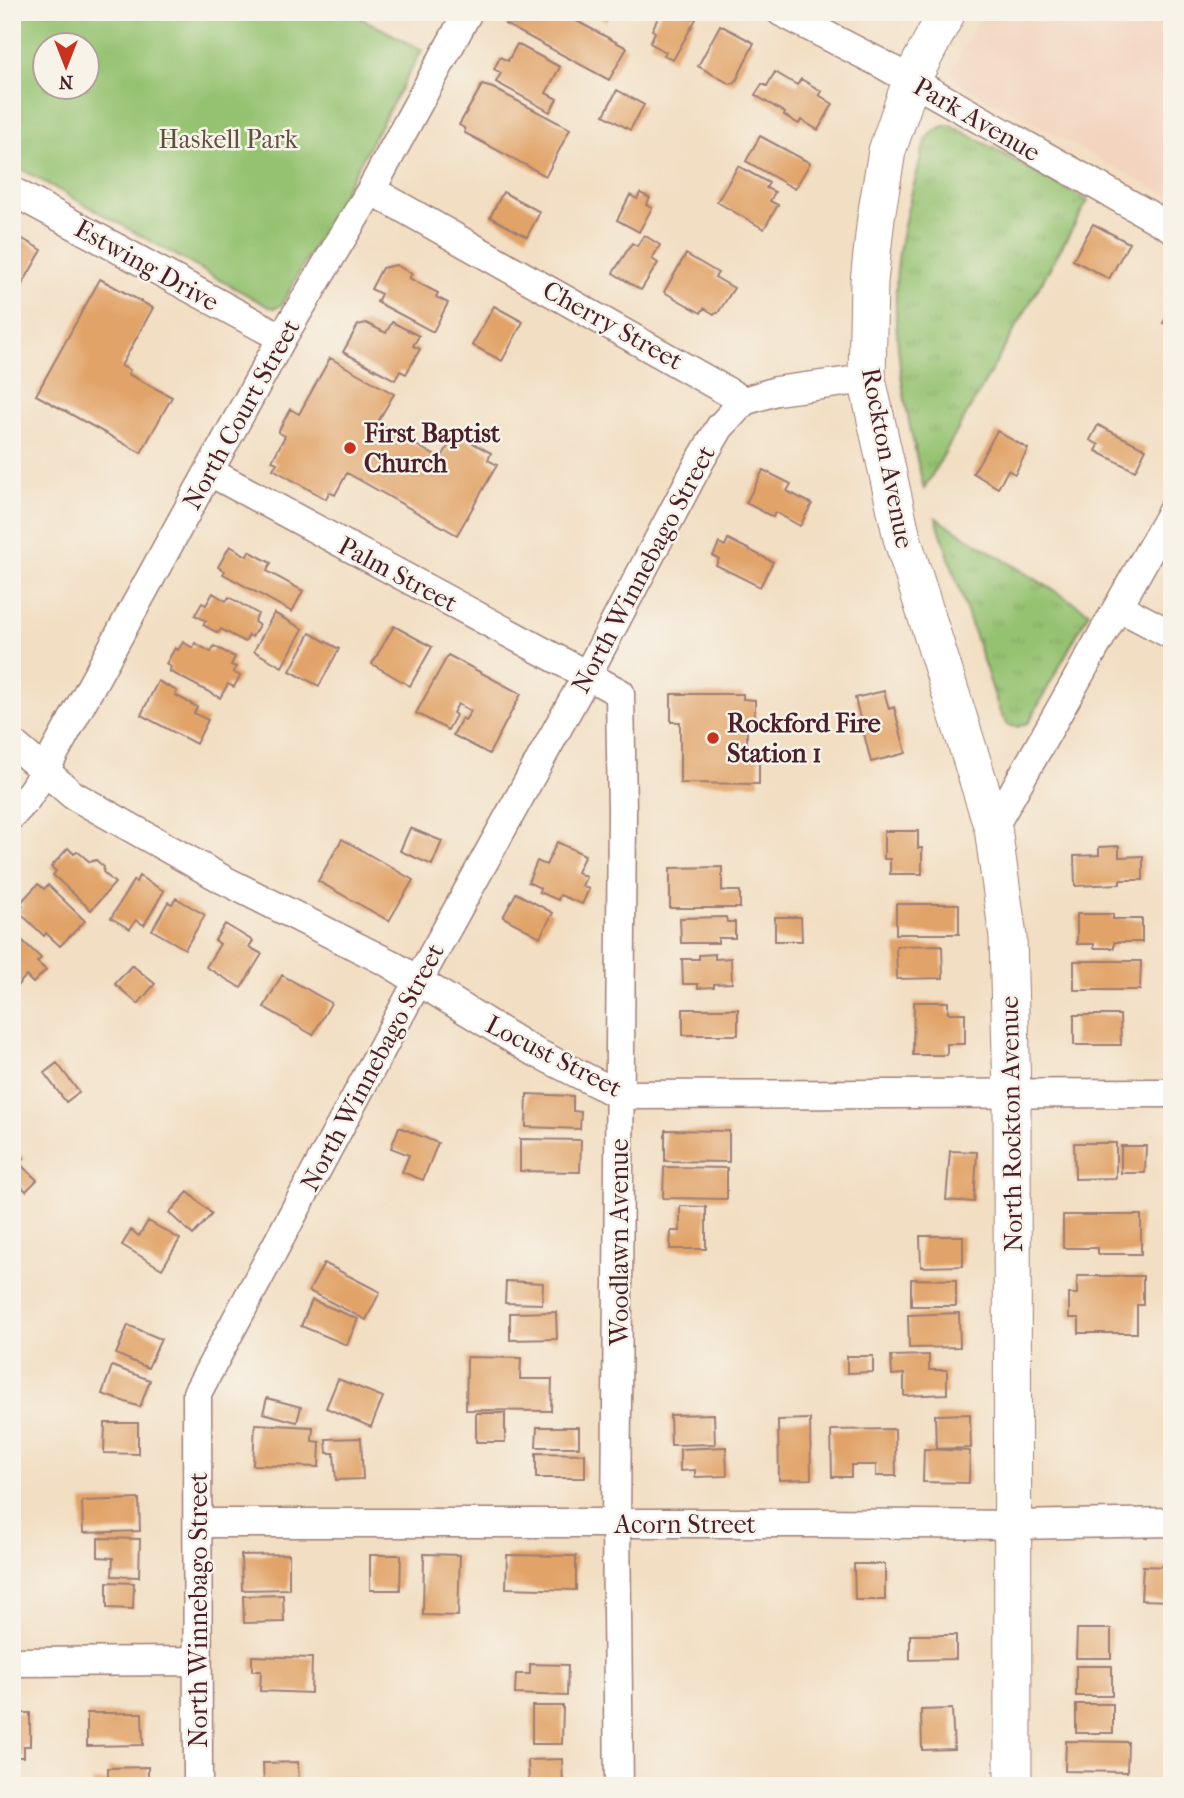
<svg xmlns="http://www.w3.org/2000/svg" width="1184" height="1798" viewBox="0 0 1184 1798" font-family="'IM FELL French Canon',serif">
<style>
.built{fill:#f3d4bf}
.grass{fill:url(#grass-tufts);stroke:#70704e;stroke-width:2}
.park{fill:#95c271;stroke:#70704e;stroke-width:2;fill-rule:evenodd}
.building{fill:#e1a367}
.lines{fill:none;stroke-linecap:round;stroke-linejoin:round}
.minor-casing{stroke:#9e7e76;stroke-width:31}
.major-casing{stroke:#9e7e76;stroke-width:39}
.minor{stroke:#fff;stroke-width:28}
.major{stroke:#fff;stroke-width:37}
.poi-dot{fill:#c8321e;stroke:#f7f3e8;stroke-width:2.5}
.labels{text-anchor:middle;stroke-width:5;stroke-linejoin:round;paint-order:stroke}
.street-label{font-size:26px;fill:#4a1f2b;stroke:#f7f3e8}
.park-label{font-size:26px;fill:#605040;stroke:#f7f3e8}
.poi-label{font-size:26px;font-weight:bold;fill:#4a1f2b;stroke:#f7f3e8;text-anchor:start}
</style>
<defs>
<pattern id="grass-tufts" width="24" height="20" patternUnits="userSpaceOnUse" patternTransform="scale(1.75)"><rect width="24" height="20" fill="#95c271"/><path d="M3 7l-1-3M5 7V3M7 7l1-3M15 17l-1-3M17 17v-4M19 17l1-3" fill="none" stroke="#82a662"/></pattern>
</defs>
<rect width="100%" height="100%" fill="#f7f3e8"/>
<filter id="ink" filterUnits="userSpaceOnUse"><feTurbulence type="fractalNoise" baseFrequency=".0143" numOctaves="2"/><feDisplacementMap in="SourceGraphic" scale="14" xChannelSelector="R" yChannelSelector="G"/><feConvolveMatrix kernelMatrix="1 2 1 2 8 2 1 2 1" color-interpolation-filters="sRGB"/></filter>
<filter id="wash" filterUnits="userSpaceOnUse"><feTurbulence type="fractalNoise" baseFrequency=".00686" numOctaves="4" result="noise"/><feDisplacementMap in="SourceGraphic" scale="28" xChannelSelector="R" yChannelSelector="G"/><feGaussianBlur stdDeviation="1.57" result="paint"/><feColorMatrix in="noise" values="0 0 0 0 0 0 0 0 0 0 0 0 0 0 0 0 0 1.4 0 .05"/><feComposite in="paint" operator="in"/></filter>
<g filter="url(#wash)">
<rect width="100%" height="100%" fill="#f2dec2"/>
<path class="built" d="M 983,12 L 1172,12 L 1172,198 L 957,82 L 952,69 Z"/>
<path class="grass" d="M 951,125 L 1088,201 L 924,489 C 908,423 894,356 896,288 C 897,250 906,213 916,177 C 922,154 923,127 951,125 Z
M 936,518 L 1089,612 L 1029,722 L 1018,727 L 1008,725 L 1001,715 Z"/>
<path class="park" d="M 12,12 L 350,12 L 422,50 L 282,304 L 276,308 L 269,307 L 12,164 ZM 46,46 L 88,46 L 88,88 L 46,88 Z"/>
<g id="blocks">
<path class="building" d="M 512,12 L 560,12 L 627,48 L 609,80 L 505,24 Z
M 589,12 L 611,12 L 606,21 Z
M 661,12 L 695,12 L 692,17 L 696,19 L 673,60 L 664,55 L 666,52 L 650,43 L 655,32 L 652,30 Z
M 720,25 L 754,43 L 735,83 L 730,84 L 698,66 Z
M 517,44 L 560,67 L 546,93 L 557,99 L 550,112 L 496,82 L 501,73 L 494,69 L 500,57 L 508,61 Z
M 775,72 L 797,85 L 801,79 L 821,91 L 819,95 L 833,104 L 818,130 L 801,120 L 799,124 L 784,115 L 785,113 L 755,95 L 762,84 L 767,86 Z
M 482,85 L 493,88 L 570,129 L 546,176 L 465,133 L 464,128 L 459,125 Z
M 617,90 L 644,105 L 630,130 L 604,115 Z
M 760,136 L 810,163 L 795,189 L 746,161 Z
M 738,166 L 769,183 L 766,188 L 775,192 L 770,201 L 778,205 L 764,229 L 717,202 Z
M 503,192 L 540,212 L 527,237 L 490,217 Z
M 640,193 L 650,198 L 646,205 L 652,208 L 639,232 L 617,220 L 630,195 L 637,199 Z
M 1093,224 L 1129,243 L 1109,279 L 1073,260 Z
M 12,233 L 42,250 L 12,302 Z
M 644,235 L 660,245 L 652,259 L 658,263 L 641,290 L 613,273 L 632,243 L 637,246 Z
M 686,254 L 718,273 L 715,277 L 734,288 L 718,313 L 714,314 L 704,308 L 701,313 L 664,292 Z
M 396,265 L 412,274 L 409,278 L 438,293 L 436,297 L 448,303 L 433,332 L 377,302 L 381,294 L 371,289 L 382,268 Z
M 100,279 L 153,308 L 121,366 L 130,370 L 128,374 L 172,397 L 141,453 L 36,395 Z
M 494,306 L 523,322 L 502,361 L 472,345 Z
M 1172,308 L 1172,328 L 1163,323 Z
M 392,322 L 419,336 L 413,346 L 420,349 L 406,374 L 400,371 L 395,380 L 343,352 L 358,325 L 366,323 L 386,333 Z
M 330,358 L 394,394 L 377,423 L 441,459 L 452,439 L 456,442 L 460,436 L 491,453 L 488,460 L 497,465 L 457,535 L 347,473 L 335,495 L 329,492 L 326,499 L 273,469 L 277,463 L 272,461 L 285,436 L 278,432 L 290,409 L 299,414 Z
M 1098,425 L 1146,449 L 1135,471 L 1096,451 L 1099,445 L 1090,440 Z
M 997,431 L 1028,449 L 1015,474 L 1008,470 L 998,488 L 973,473 Z
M 763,470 L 791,484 L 787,491 L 812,504 L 800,526 L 775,512 L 773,517 L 746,503 Z
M 728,539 L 773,562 L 760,587 L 716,565 L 719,559 L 713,556 L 719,543 L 725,546 Z
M 230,546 L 247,556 L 249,551 L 271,563 L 267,571 L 303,591 L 292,612 L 223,574 L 225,571 L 218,567 Z
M 213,593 L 226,601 L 229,597 L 258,614 L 254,622 L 259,625 L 252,637 L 249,635 L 245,642 L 221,629 L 218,633 L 203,625 L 206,621 L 195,615 L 202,603 L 206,605 Z
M 274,613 L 303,629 L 282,667 L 254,651 Z
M 394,626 L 432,647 L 410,686 L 372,664 Z
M 310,633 L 339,649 L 319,686 L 290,671 Z
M 183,642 L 193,648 L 195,643 L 211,652 L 214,646 L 235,657 L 231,665 L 236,667 L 233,672 L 240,676 L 234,687 L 228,684 L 220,698 L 169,671 L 171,667 L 166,664 L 175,648 L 178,650 Z
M 448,655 L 521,694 L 489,754 L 453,735 L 462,718 L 465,720 L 471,711 L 458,704 L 453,713 L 456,715 L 448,730 L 416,713 Z
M 158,681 L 177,691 L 175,695 L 197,707 L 194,713 L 208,720 L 196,744 L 141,715 Z
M 884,691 L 889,709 L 894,707 L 906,753 L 871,762 L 855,698 Z
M 671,694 L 743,694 L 743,699 L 755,700 L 755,724 L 747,724 L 747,751 L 759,751 L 759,784 L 680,783 L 680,722 L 671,722 Z
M 410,828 L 442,841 L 432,865 L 400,851 Z
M 884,831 L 918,831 L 918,848 L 922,848 L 922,874 L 890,874 L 890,859 L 884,859 Z
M 342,839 L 413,880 L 389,921 L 318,881 Z
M 557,842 L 585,855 L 577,872 L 586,877 L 582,886 L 589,889 L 582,904 L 560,895 L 558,900 L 539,892 L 540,888 L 528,882 L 537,861 L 546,865 Z
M 1119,846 L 1119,857 L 1143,856 L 1143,880 L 1120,880 L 1120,884 L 1075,886 L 1074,856 L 1099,855 L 1099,847 Z
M 68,848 L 74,854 L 77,851 L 90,862 L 96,860 L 104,867 L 103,872 L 115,883 L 91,910 L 53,875 L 56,871 L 51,867 Z
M 722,867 L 722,891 L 740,891 L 740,908 L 670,908 L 670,868 Z
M 139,876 L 164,891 L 144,925 L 136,920 L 130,929 L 111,918 L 133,881 L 136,882 Z
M 38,884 L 44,889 L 48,885 L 85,921 L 60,946 L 46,933 L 44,936 L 18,911 L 23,906 L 21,902 Z
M 516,893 L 553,913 L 540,937 L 503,917 Z
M 176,898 L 205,915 L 185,949 L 152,930 L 168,902 L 172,904 Z
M 896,904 L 959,904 L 959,934 L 896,934 Z
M 1077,914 L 1113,914 L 1113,919 L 1142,919 L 1142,942 L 1114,942 L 1114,948 L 1094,948 L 1094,944 L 1077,944 Z
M 726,917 L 727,922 L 735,922 L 735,938 L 718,938 L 718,943 L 681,943 L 680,918 Z
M 775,917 L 801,917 L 802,941 L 775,941 Z
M 225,924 L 253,941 L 249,947 L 262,954 L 241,988 L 206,967 L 220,944 L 215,940 Z
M 12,931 L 41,958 L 37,962 L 46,970 L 33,983 L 26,976 L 15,988 L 12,985 Z
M 942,945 L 943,978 L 897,979 L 896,946 Z
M 715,954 L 715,959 L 731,958 L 732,983 L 714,984 L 714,987 L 698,988 L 698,984 L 683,984 L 682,959 L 699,959 L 699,955 Z
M 1074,961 L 1141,961 L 1140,990 L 1074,990 Z
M 132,965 L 155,984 L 138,1004 L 115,984 Z
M 282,975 L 331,1003 L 313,1035 L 264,1007 Z
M 914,1002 L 948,1002 L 948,1013 L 965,1013 L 965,1044 L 947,1044 L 947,1055 L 913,1055 Z
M 683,1009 L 738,1009 L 738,1035 L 683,1035 Z
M 1074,1015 L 1120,1015 L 1121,1045 L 1074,1045 Z
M 57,1063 L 79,1092 L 66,1102 L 44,1073 Z
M 527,1094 L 573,1096 L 573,1111 L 581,1112 L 580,1129 L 526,1127 Z
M 399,1127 L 438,1143 L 423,1180 L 402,1172 L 409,1155 L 391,1148 Z
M 665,1130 L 729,1131 L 729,1162 L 665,1161 Z
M 520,1139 L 581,1140 L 580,1172 L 520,1171 Z
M 1074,1143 L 1116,1143 L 1116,1178 L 1075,1179 Z
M 1121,1146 L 1146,1146 L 1145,1173 L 1121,1173 Z
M 12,1147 L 24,1158 L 19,1163 L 37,1180 L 26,1191 L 18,1183 L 12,1189 Z
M 950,1151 L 977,1152 L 974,1202 L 946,1200 Z
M 664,1167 L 727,1168 L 727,1199 L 663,1198 Z
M 188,1192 L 212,1214 L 193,1235 L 169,1213 Z
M 680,1206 L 706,1207 L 706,1249 L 670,1249 L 671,1231 L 680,1231 Z
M 1063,1215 L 1141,1215 L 1141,1254 L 1098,1254 L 1098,1248 L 1063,1248 Z
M 148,1221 L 180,1239 L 162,1269 L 122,1245 L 131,1230 L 139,1236 Z
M 920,1236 L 963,1236 L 963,1266 L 921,1267 Z
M 324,1263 L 380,1292 L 366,1320 L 309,1291 Z
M 1077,1276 L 1143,1276 L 1143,1305 L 1137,1305 L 1137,1333 L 1079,1333 L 1079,1318 L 1069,1318 L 1069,1294 L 1077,1294 Z
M 911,1279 L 956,1280 L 956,1306 L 911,1306 Z
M 506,1281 L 543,1283 L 542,1304 L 505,1303 Z
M 312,1300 L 358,1319 L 347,1345 L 301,1326 Z
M 556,1312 L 557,1339 L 510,1340 L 510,1313 Z
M 959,1313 L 960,1347 L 909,1348 L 908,1315 Z
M 128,1325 L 161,1339 L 148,1368 L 116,1354 Z
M 929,1355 L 929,1370 L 947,1370 L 947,1394 L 904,1396 L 904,1374 L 892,1375 L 891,1356 Z
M 847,1356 L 873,1356 L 873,1372 L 847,1373 Z
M 467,1357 L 521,1358 L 520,1379 L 552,1379 L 551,1411 L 466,1410 Z
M 112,1366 L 150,1380 L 140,1407 L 102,1394 Z
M 338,1379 L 383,1397 L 371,1427 L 326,1408 Z
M 267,1398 L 301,1407 L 297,1422 L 263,1413 Z
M 476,1413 L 505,1413 L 505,1442 L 476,1442 Z
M 714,1414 L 715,1444 L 671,1445 L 670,1415 Z
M 970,1414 L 971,1448 L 936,1449 L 935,1415 Z
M 810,1419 L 811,1479 L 779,1480 L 778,1420 Z
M 105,1423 L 138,1423 L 138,1454 L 104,1453 Z
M 255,1424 L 313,1427 L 312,1441 L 320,1442 L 319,1467 L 253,1465 Z
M 537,1427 L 579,1427 L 579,1447 L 536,1447 Z
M 895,1429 L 896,1476 L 876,1476 L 876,1465 L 851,1465 L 851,1477 L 832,1477 L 831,1430 Z
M 361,1438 L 363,1479 L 336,1480 L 334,1453 L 327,1453 L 326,1439 Z
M 726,1447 L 727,1476 L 695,1477 L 695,1470 L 680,1471 L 680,1449 Z
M 924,1449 L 970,1451 L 969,1483 L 923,1482 Z
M 536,1453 L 585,1454 L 585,1478 L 536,1478 Z
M 139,1499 L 140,1531 L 83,1533 L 82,1501 Z
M 98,1538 L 140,1539 L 139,1577 L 112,1576 L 113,1558 L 98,1557 Z
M 289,1554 L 289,1589 L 242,1590 L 241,1555 Z
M 424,1554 L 460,1555 L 458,1616 L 423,1615 Z
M 370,1555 L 401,1555 L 400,1590 L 370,1590 Z
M 507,1555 L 576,1556 L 576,1590 L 506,1588 Z
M 854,1564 L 885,1564 L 885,1600 L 855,1600 Z
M 1143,1566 L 1172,1567 L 1171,1601 L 1141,1600 Z
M 107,1582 L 134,1583 L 133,1609 L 107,1608 Z
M 283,1595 L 284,1622 L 244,1623 L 243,1596 Z
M 1077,1629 L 1111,1629 L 1111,1658 L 1076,1658 Z
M 910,1635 L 956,1635 L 956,1659 L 910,1660 Z
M 252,1656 L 312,1658 L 311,1693 L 260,1691 L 261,1671 L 252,1671 Z
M 530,1664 L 568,1665 L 567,1696 L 515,1694 L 516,1674 L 530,1674 Z
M 1076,1666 L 1112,1666 L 1112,1696 L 1076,1696 Z
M 1076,1704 L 1113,1704 L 1113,1733 L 1076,1733 Z
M 532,1706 L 563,1706 L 562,1744 L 532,1744 Z
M 952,1709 L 954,1749 L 922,1750 L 921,1710 Z
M 12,1713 L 30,1713 L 30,1746 L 24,1746 L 24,1757 L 12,1757 Z
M 87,1713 L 142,1713 L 143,1745 L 87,1746 Z
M 1066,1741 L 1128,1742 L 1127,1772 L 1065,1771 Z
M 562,1759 L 563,1786 L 529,1786 L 528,1760 Z
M 298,1762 L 299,1786 L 264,1786 L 263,1763 Z
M 148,1767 L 148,1786 L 92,1786 L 92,1781 L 108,1781 L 108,1768 Z
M 710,1777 L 710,1786 L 686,1786 L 685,1778 Z"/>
</g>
</g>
<g filter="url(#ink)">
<use href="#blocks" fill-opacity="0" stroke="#9e7e76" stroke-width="2"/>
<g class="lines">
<g class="minor-casing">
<path id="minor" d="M 781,12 L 882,64 L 1172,228
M 371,190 L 744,401 L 776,391 L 867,379
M 12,191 L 282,338
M 210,472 L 620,693 L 622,811 L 616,1524 L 619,1786
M 1119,607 L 1172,635
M 12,743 L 73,795 L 224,880 L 389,963 L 531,1050 L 620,1095 L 1172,1093
M 12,815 L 25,801 L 44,772 L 282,338 L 371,190 L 468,12
M 993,828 L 1172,511
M 199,1523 L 819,1523 L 1014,1525 L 1172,1522
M 12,1662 L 197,1661
M 198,1786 L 197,1393 L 418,981 L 587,675 L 700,461 L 720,427 L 744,401"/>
</g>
<g class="major-casing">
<path id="major" d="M 947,12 L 911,81 L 887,151 L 876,217 L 869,282 L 867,379 L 902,538 L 993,828 L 1008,937 L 1012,1095 L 1013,1786"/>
</g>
<use href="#minor" class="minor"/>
<use href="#major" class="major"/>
</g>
</g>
<g class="poi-dot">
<circle cx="350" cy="448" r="7"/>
<circle cx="713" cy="738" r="7"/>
</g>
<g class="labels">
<g class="street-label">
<text transform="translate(977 119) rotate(30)" y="9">Park Avenue</text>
<text transform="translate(147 265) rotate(29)" y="9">Estwing Drive</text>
<text transform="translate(613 325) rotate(29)" y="9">Cherry Street</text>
<text transform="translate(241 414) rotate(-61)" y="9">North Court Street</text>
<text transform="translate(888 458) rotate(79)" y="9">Rockton Avenue</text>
<text transform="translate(643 569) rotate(-62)" y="9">North Winnebago Street</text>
<text transform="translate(398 574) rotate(28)" y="9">Palm Street</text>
<text transform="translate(554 1056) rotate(27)" y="9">Locust Street</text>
<text transform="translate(372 1067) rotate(-62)" y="9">North Winnebago Street</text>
<text transform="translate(1011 1124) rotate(-91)" y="9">North Rockton Avenue</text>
<text transform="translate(619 1242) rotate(-90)" y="9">Woodlawn Avenue</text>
<text x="685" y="1533">Acorn Street</text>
<text transform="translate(198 1610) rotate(-90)" y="9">North Winnebago Street</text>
</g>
<g class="park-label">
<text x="228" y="148">Haskell Park</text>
</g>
<g class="poi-label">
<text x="364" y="442">First Baptist<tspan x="364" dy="30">Church</tspan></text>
<text x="727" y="732">Rockford Fire<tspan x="727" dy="30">Station 1</tspan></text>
</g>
</g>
<rect width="1184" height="1798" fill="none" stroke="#f7f3e8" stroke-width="42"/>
<g transform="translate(66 66) rotate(180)"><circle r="33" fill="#f7f3e8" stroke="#b29e9c" stroke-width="2"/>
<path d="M0-5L12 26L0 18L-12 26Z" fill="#c8321e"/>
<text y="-10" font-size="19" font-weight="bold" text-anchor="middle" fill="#4a1f2b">N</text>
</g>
</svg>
